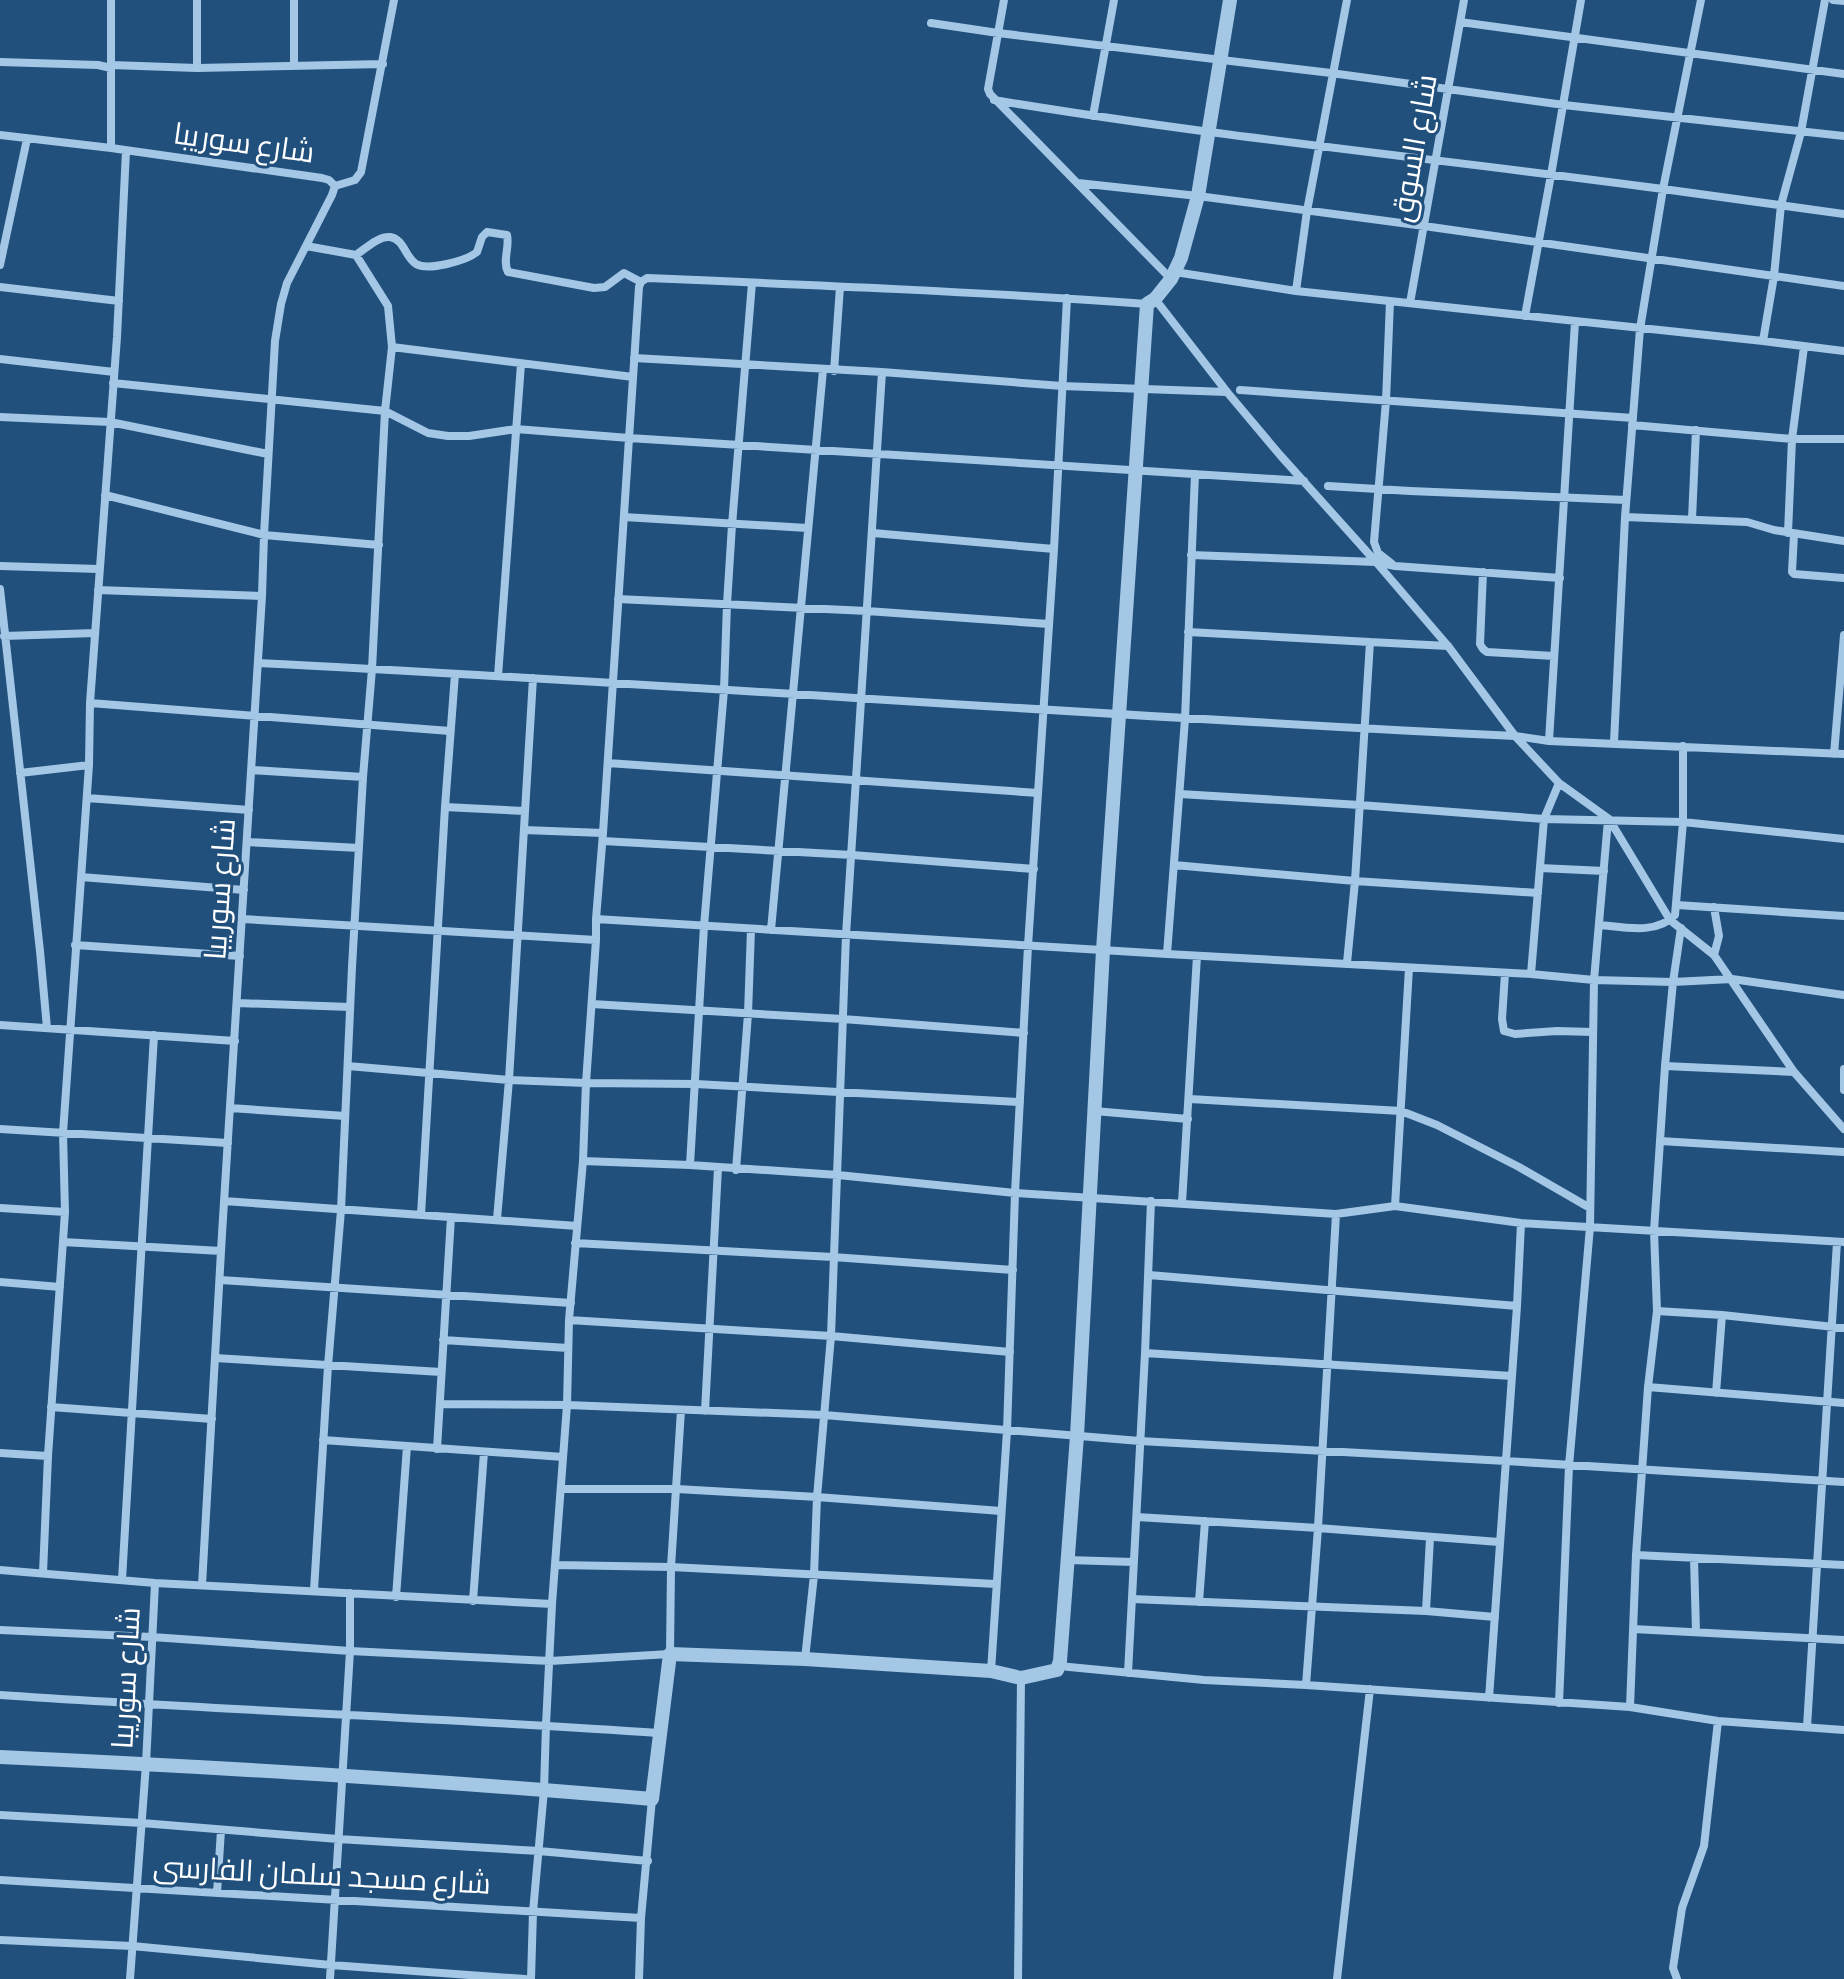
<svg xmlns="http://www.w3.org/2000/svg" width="1844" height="1979" viewBox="0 0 1844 1979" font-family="Commissioner,Cairo,sans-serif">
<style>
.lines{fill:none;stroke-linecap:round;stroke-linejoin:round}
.minor{stroke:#a4c7e6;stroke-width:8}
.tertiary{stroke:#a4c7e6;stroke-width:14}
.labels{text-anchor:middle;stroke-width:6;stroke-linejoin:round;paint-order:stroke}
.street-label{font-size:30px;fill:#fff;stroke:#21507c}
</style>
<rect width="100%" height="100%" fill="#21507c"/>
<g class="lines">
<path class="minor" d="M 197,0 L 197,68
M 1004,0 L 988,89 L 990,94 L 1171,279
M 1833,0 L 1844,1
M 1460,22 L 1844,74
M 931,23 L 998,33 L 1331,73 L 1564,105 L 1844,136
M 0,62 L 98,65 L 111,68 L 111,148 L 322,178 L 329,180 L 335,186 L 332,195 L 287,283 L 281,304 L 275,341 L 264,535 L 262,596 L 222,1234 L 202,1585
M 111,65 L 197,68 L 383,64
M 294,66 L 294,0
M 111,67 L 111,0
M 994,100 C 1216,137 1440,159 1663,189 C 1724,197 1784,206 1844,214
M 1093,116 L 1114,0
M 0,135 L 111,148
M 1078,183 L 1198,196 L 1424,226 L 1844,286
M 335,186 L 355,180 L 361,172 L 394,0
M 306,246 L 356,255 L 388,306 L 392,347 L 385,411 L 372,669 L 363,777 L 352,967 L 341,1210 L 328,1366 L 314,1590
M 356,255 C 365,249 378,236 390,237 C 404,239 405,257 416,264 C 428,271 466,261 477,252 L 482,237 L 487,232 L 507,235 C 510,247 502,261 508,272 L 594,288 L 605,287 L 624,273 L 641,282 L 647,278 C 814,285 981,292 1147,304
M 0,265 L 27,139
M 1175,272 L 1296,291 L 1763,341 L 1844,351
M 0,287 L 119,301
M 1296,291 L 1307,211 L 1347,0
M 1155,299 L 1227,392 L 1280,455 L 1376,562 L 1448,646 L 1515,736 L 1559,783 L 1609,819 L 1670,920 L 1714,955 L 1794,1072 L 1844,1129
M 1390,301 L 1386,401 L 1374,542 L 1378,553 L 1392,564
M 1410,303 L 1464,0
M 1525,316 L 1551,175 L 1581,0
M 1763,341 L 1774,276 L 1781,205 L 1801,132 L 1825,0
M 392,347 L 633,377
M 634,358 L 882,372 L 1062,386 L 1227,392
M 0,359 L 114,372
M 834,371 L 840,287
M 113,383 L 385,411 L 428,433 L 448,436 L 469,436 L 516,429 L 629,438 L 1304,481
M 1240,390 L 1633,418
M 0,417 L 110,422 L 268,454
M 1632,425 L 1792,439 L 1844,439
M 1328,486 L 1410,491 L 1626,500
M 105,495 L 264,535 L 379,545
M 624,517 L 807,528
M 1625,517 L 1747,522 L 1774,530 L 1844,541
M 1692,519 L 1696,430
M 873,533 L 1054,549
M 1788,533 L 1792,439 L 1804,347
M 1794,534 L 1792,572 L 1794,574 L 1844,578
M 1191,555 L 1376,562 L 1395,566 L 1560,578
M 0,566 L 99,569
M 1483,572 L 1480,644 L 1483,649 L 1487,652 L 1554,656
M 0,589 L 40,951 L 47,1028
M 98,590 L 262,596
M 618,599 L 867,611 L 1049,624
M 1188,632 L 1370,642
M 4,636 L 95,633
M 258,663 C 677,684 1096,716 1515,736 L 1549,741 L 1844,754
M 498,676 L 521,364
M 90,703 L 450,731
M 1549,741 L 1575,322
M 1614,742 L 1625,517 L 1640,329 L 1663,189 L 1701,0
M 1834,754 L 1844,635
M 608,763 L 1038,793
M 252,770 L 363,777
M 20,773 L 89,765
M 1180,794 L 1360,805 L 1544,819 L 1683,822 L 1844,839
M 87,798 L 249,810
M 445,807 L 525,811
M 524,830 L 603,833
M 603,841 L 852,855 L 1034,869
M 247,842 L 359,848
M 1174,865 L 1355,881 L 1538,893
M 1540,868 L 1604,871
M 81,877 L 244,890
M 1677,905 L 1844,916
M 1714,907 L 1719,936 L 1714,955
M 242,919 L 596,940
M 596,919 L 1167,954 L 1531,974 L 1594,980 L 1673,982 L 1732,979 L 1844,995
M 1599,925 C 1624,927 1656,935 1675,915 L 1683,822 L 1683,746
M 771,930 L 823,370
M 75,945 L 240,956
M 1167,954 L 1185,719 L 1195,474
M 1347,963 L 1355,881 L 1370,642 L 1448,646
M 1505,973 L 1502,1019 L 1504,1031 L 1515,1034 L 1557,1031 L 1593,1032
M 1531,974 L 1544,819 L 1559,783
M 237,1003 L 350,1007
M 592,1004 L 843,1019 L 1024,1033
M 0,1025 L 235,1041
M 348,1066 L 509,1080 L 586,1083 L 696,1084 L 1020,1102
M 1665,1066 L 1794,1072
M 1844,1069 L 1844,1090
M 1190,1099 L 1401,1111 L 1437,1125 L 1519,1167 L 1590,1208
M 230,1108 L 345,1116
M 1094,1111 L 1188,1119
M 0,1129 L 228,1143
M 1660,1141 L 1844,1152
M 583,1161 L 690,1165 L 838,1175 L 1015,1193 L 1336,1214 L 1395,1206 L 1521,1223 L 1844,1242
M 690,1165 L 704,926 L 724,690 L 727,604 L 732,525 L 752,283
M 736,1170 L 748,1014 L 751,929
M 224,1201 L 577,1226
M 1182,1203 L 1197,956
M 1395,1206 L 1409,968
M 0,1208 L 65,1212
M 421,1215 L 445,807 L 455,674
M 497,1219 L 509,1080 L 533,678
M 63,1242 L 221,1251
M 575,1243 L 833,1257 L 1013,1270
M 1149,1275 L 1517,1306
M 220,1280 L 571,1303
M 0,1282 L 60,1287
M 1657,1311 L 1722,1315 L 1844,1328
M 569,1320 L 831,1336 L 1010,1352
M 443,1340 L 568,1348
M 1145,1353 L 1512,1376
M 215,1358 L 441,1372
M 1648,1387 L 1844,1403
M 1716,1393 L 1722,1315
M 440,1404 L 567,1405 L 824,1415 L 1140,1441 L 1506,1461 L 1844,1482
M 51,1407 L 212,1419
M 705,1411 L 718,1168
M 323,1440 L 563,1457
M 437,1449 L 451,1217
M 0,1453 L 48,1456
M 561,1489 L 677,1489 L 817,1497 L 1001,1511
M 1137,1517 L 1318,1528 L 1499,1542
M 1636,1555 L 1844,1565
M 1694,1558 L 1696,1632
M 1067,1560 L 1134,1562
M 557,1565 L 671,1567 L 996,1584
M 0,1570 L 155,1583 L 552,1604
M 43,1573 L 48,1456 L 65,1212 L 63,1133 L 89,765 L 90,703 L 117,337 L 126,151
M 122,1580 L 154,1035
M 396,1597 L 407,1446
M 1132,1599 L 1426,1611 L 1495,1617
M 473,1601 L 484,1452
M 1199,1602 L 1205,1521
M 1426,1611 L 1430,1538
M 1633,1629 L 1844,1640
M 0,1630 L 152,1637 L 350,1651 L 550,1661 L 670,1654 L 671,1567 L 681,1410
M 805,1659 L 814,1575 L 817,1497 L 831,1336 L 846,935 L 882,372
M 1059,1666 L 1204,1680 L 1306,1685 L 1630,1707 L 1718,1721 L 1844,1730
M 991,1671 L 1007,1431 L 1015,1193 L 1028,946 L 1054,549 L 1067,298
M 1128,1673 L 1145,1353 L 1151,1201
M 1306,1685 L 1318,1528 L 1336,1214
M 0,1695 C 220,1710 439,1718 659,1733
M 1489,1698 L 1517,1306 L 1521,1223
M 1559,1703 L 1569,1466 L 1590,1227 L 1594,980 L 1608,820
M 1630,1707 L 1636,1555 L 1648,1387 L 1657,1311 L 1654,1231 L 1665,1066 L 1673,982 L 1681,928
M 1807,1727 L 1837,1242
M 0,1815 L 142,1823 L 338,1839 L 539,1851 L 648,1861
M 0,1880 L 641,1918
M 217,1893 L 221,1830
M 0,1940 L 132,1946 L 331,1965 L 525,1979
M 130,1979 L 146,1764 L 155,1583
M 330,1979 L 350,1651 L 350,1593
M 531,1979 L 533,1912 L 544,1790 L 546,1725 L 552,1604 L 567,1405 L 569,1320 L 583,1161 L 586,1083 L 596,940 L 596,919 L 603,833 L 639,287 L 641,282
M 639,1979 L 641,1918 L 652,1799
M 1018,1979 L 1021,1678
M 1337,1979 L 1370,1689
M 1677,1979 L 1673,1968 L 1682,1908 L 1704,1846 L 1718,1721"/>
<path class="tertiary" d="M 0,1757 C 218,1767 435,1780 652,1799 L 670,1654 L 805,1659 L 991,1671 L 1021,1678 L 1057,1670 L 1060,1661 L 1077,1436 L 1103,950 L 1147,304 L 1155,299 L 1171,279 L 1181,258 L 1198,196 L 1230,0"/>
</g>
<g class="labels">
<g class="street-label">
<text transform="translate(244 143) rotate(8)" y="10">شارع سوريبا</text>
<text transform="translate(1414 148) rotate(-80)" y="10">شارع السوق</text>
<text transform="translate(220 889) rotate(-86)" y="10">شارع سوريبا</text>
<text transform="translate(126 1678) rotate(-87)" y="10">شارع سوريبا</text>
<text transform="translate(322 1875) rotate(3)" y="10">شارع مسجد سلمان الفارسى</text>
</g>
</g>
</svg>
